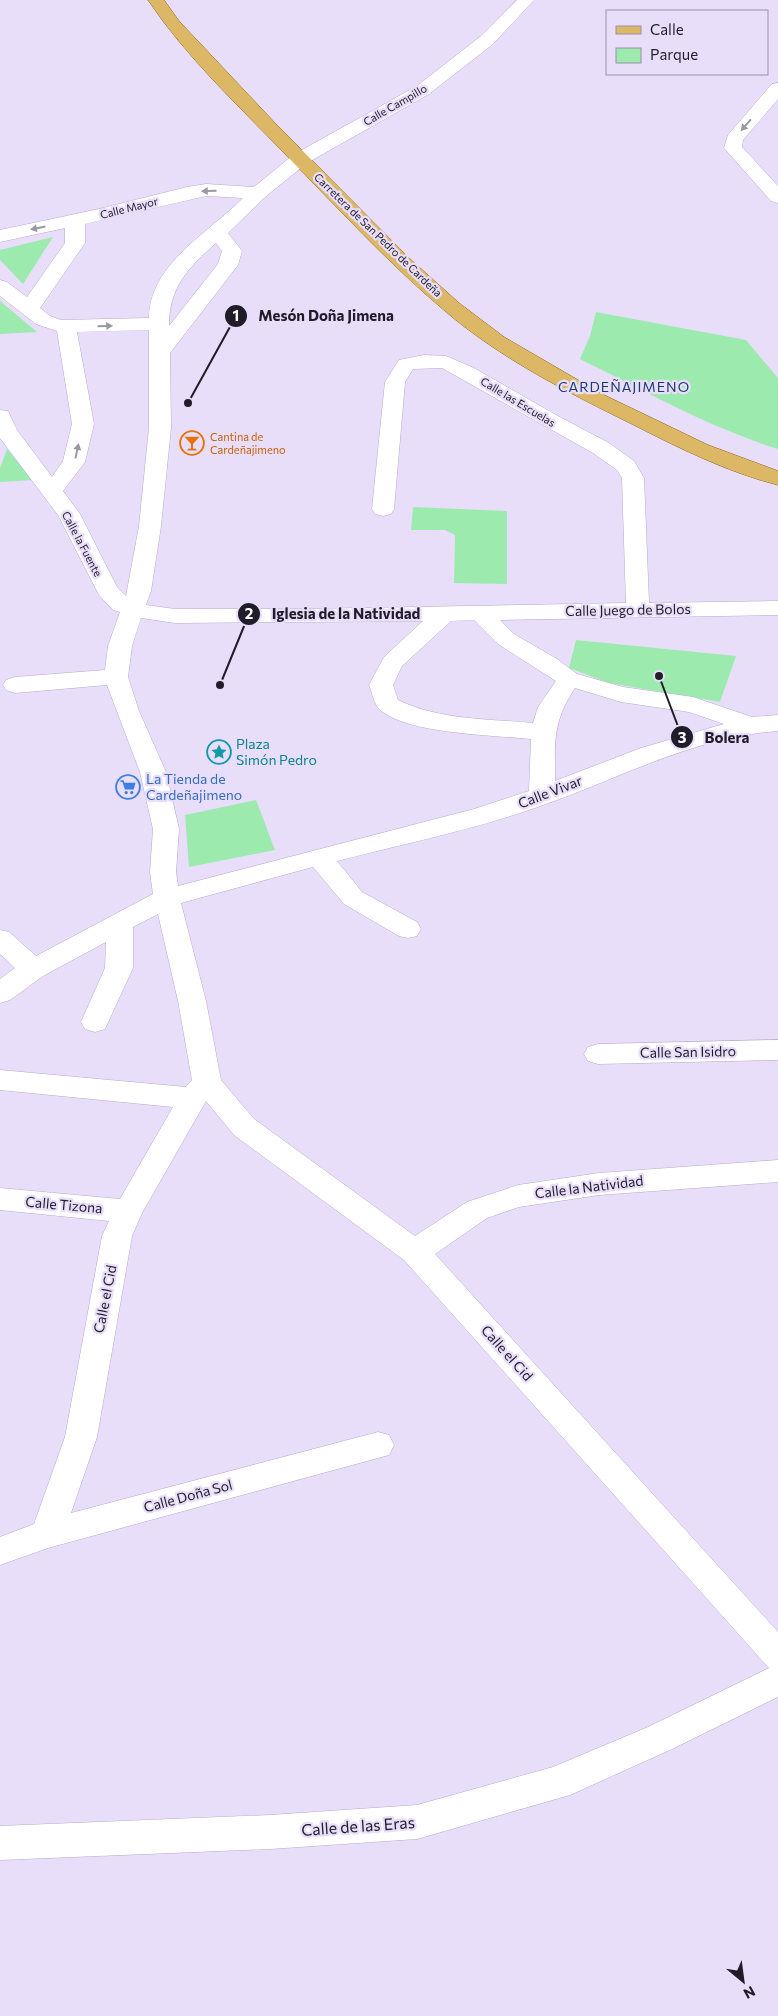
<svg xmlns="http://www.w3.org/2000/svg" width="778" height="2016" viewBox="0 0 778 2016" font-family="Commissioner,sans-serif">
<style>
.green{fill:#9deaae}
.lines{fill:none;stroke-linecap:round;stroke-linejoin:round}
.minor-casing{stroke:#b7abcc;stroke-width:1}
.major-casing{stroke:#8c630e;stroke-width:1}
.minor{fill:#fff;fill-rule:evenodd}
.major{fill:#dcb866;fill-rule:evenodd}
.oneway{fill:#9b999f}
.labels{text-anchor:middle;stroke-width:4.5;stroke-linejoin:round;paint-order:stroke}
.far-street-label{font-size:11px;fill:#211c29;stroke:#e8defa}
.far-food-label{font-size:11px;fill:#c56008;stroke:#e8defa;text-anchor:start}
.far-quarter-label{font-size:14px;letter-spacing:1px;fill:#1a3c71;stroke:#e8defa}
.street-label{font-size:14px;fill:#211c29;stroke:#e8defa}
.culture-label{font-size:14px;fill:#0d838f;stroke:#e8defa;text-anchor:start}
.shop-label{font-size:14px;fill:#366cbe;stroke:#e8defa;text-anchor:start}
.near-street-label{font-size:16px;fill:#211c29;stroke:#e8defa}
.leader{fill:none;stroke:#211c29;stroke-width:2}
.callout-dot{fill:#211c29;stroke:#e8defa;stroke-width:2}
.mark-label{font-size:15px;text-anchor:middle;font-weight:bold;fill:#fff}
.callout-label{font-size:15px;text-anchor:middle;font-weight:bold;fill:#211c29;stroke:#e8defa;stroke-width:4.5;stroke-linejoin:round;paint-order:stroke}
</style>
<rect width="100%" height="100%" fill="#e8defa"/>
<path class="green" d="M 53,237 L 23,284 L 0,260 L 0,250 Z
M 0,301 L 37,332 L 0,334 Z
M 596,312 L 746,340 L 778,378 L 778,449 C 708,427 645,391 580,359 L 590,336 Z
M 7,449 L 33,480 L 0,482 L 0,468 Z
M 413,507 L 507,511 L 507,584 L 454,583 L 455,535 L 445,530 L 411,530 Z
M 576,640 L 736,656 L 720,702 L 609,683 L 569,668 Z
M 256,800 L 275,850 L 189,867 L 185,815 Z"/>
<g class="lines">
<g class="minor-casing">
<path id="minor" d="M 517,0 L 534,0 L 493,44 L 429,94 L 307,163 L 265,197 L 228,233 L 242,251 L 238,265 L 170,353 L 171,428 L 161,526 L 151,591 L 146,605 L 175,609 L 306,609 L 626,603 L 622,478 L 617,470 L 593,453 L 442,368 L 413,369 L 405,382 L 394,509 L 391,514 L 383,516 L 375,514 L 372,509 L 385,382 L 399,360 L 424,355 L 446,356 L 474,368 L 556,415 L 609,443 L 634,461 L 644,478 L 649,603 L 778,601 L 778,615 L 500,620 L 514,634 L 557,659 L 577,674 L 623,687 L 693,697 L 752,717 L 778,715 L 778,731 C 689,737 607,785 523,812 C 462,832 399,845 337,861 L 362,892 L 417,922 L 421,929 L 417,936 L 408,938 L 399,936 L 344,904 L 313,867 L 181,903 L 206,1001 L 221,1080 L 254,1119 L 415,1236 L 467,1202 L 518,1185 L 599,1173 L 778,1160 L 778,1182 L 599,1195 L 519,1207 L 487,1218 L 435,1254 L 778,1632 L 778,1697 L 672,1749 L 570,1795 L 417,1839 L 270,1849 L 0,1860 L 0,1826 L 270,1815 L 417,1805 L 553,1767 L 648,1727 L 769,1668 L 404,1260 L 234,1135 L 206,1101 L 142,1213 L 132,1236 L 97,1437 L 71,1513 L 378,1432 L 389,1435 L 394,1445 L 389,1455 L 48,1548 L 0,1565 L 0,1537 L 34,1524 L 65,1437 L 102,1236 L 109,1221 L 0,1210 L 0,1188 L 120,1199 L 173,1107 L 0,1090 L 0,1070 L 186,1087 L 192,1080 L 178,1001 L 158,914 L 133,927 L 133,968 L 105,1029 L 95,1032 L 85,1029 L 81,1022 L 105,968 L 106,942 L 43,976 L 10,1000 L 0,1003 L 0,979 L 15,968 L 0,954 L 0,930 L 9,932 L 36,956 L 153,894 L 150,872 L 153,829 L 140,772 L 107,685 L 15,693 L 6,690 L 3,685 L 6,680 L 15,677 L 105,670 L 108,646 L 120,612 L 113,610 L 99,595 L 58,515 L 0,438 L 0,410 L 8,411 L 17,430 L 52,477 L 63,461 L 72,424 L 57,331 L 36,324 L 0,296 L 0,280 L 7,282 L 27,297 L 65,243 L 65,228 L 0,242 L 0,230 L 99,209 L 187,187 L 206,184 L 254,187 L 293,155 L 417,86 L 481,36 ZM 206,196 L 243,198 C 210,232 149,264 149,318 L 61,320 L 50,316 L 40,308 L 85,243 L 85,224 ZM 216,243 L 222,251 L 218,264 L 169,326 C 169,287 188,268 216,243 ZM 149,330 L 149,428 L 139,526 L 126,596 L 117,587 L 80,514 L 63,491 L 85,462 L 94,424 L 77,332 ZM 141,618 L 175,623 L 423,621 L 384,657 L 369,685 C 372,692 374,704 380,710 C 408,734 493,735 531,739 L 529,791 L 474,809 L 178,886 L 176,872 L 179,829 L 166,772 L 139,711 L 128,677 L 132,646 ZM 474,620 L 498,644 L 556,681 L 538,707 L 533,723 C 489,719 439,720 398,700 L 393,685 L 402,666 L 451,621 ZM 575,688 L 621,702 L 689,712 L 724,724 L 641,748 L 555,781 C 555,743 552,722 575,688 Z
M 778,83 L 778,99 L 743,140 L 742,147 L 778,186 L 778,203 L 771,201 L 724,148 L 728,135 L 772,84 Z
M 778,1040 L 778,1060 L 598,1064 L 588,1061 L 584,1054 L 588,1047 L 598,1044 Z"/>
</g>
<g class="major-casing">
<path id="major" d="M 148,0 L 164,0 L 179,21 L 275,123 L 409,258 L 459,303 L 504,337 L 602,394 L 708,445 L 778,471 L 778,485 C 727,472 679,448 632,424 C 567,392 500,358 445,311 C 388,263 337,207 285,154 C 238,105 186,57 148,0 Z"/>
</g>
<use href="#minor" class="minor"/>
<use href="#major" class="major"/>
</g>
<defs><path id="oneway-solid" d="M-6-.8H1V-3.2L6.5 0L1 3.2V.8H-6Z" transform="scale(1.25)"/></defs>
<g class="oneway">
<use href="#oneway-solid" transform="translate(746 125) rotate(131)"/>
<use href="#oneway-solid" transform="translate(209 191) rotate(179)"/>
<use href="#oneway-solid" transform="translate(38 228) rotate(169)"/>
<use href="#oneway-solid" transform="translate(105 326) rotate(-2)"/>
<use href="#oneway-solid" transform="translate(77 451) rotate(-78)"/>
</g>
<defs>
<g id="bar-ring" transform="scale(1.25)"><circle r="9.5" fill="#e8defa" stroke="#e8710a" stroke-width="1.5"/><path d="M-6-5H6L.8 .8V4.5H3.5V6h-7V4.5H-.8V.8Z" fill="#e8710a"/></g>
<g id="sight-ring" transform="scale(1.25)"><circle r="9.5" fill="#e8defa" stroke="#0f9aa8" stroke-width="1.5"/><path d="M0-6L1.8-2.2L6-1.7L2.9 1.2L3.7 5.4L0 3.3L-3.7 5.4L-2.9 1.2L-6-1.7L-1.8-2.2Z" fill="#0f9aa8"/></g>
<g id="supermarket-ring" transform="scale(1.25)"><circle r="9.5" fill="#e8defa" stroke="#3f7fe0" stroke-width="1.5"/><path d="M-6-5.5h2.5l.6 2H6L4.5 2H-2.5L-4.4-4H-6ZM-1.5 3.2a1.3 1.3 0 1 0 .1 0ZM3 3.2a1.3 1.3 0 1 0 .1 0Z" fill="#3f7fe0"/></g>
</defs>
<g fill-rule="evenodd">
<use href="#bar-ring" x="192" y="443"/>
<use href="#sight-ring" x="219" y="752"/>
<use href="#supermarket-ring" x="128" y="787"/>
</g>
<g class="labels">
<g class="far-street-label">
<text transform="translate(395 105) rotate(-30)" y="4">Calle Campillo</text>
<text transform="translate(129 208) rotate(-14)" y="4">Calle Mayor</text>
<text transform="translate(378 235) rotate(44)" y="4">Carretera de San Pedro de Cardeña</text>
<text transform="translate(518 402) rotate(31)" y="4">Calle las Escuelas</text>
<text transform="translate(82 544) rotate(62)" y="4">Calle la Fuente</text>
</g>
<g class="far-food-label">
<text x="210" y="441">Cantina de<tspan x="210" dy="13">Cardeñajimeno</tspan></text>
</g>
<g class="far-quarter-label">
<text x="624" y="392">CARDEÑAJIMENO</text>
</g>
<g class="street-label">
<text transform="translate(628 610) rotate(-1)" y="5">Calle Juego de Bolos</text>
<text transform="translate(550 792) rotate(-21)" y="5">Calle Vivar</text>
<text transform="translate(688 1052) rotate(-1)" y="5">Calle San Isidro</text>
<text transform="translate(589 1187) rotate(-7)" y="5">Calle la Natividad</text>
<text transform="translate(64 1205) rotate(5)" y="5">Calle Tizona</text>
<text transform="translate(105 1299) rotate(-79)" y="5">Calle el Cid</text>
<text transform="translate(507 1353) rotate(48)" y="5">Calle el Cid</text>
<text transform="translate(188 1496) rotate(-15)" y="5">Calle Doña Sol</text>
</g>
<g class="culture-label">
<text x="236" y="749">Plaza<tspan x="236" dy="16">Simón Pedro</tspan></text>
</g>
<g class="shop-label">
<text x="146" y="784">La Tienda de<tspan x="146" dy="16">Cardeñajimeno</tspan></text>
</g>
<g class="near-street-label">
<text transform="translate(358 1826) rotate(-4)" y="6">Calle de las Eras</text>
</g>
</g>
<path class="leader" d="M188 403L236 316M220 685L249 614M659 676L682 737"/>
<g class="callout-dot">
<circle cx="188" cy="403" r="5"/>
<circle cx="220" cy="685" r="5"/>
<circle cx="659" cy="676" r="5"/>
<circle cx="236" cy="316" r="12"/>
<circle cx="249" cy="614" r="12"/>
<circle cx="682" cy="737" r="12"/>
</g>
<g class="mark-label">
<text x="236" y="321">1</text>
<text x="249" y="619">2</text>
<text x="682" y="743">3</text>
</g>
<g class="callout-label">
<text x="326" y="321">Mesón Doña Jimena</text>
<text x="346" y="619">Iglesia de la Natividad</text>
<text x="727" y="743">Bolera</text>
</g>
<rect x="606" y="10" width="162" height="65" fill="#e8defa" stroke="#9890a6"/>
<rect x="616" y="26" width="25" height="8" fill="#dcb866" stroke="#9890a6"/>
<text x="650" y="35" font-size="15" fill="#211c29">Calle</text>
<rect x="616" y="48" width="25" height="15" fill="#9deaae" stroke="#9890a6"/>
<text x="650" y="60" font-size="15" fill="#211c29">Parque</text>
<g transform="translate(743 1981) rotate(151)" stroke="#e8defa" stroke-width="4" paint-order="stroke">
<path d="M0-4L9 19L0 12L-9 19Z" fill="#211c29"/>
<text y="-8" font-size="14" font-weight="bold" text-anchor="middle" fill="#211c29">N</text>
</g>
</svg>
